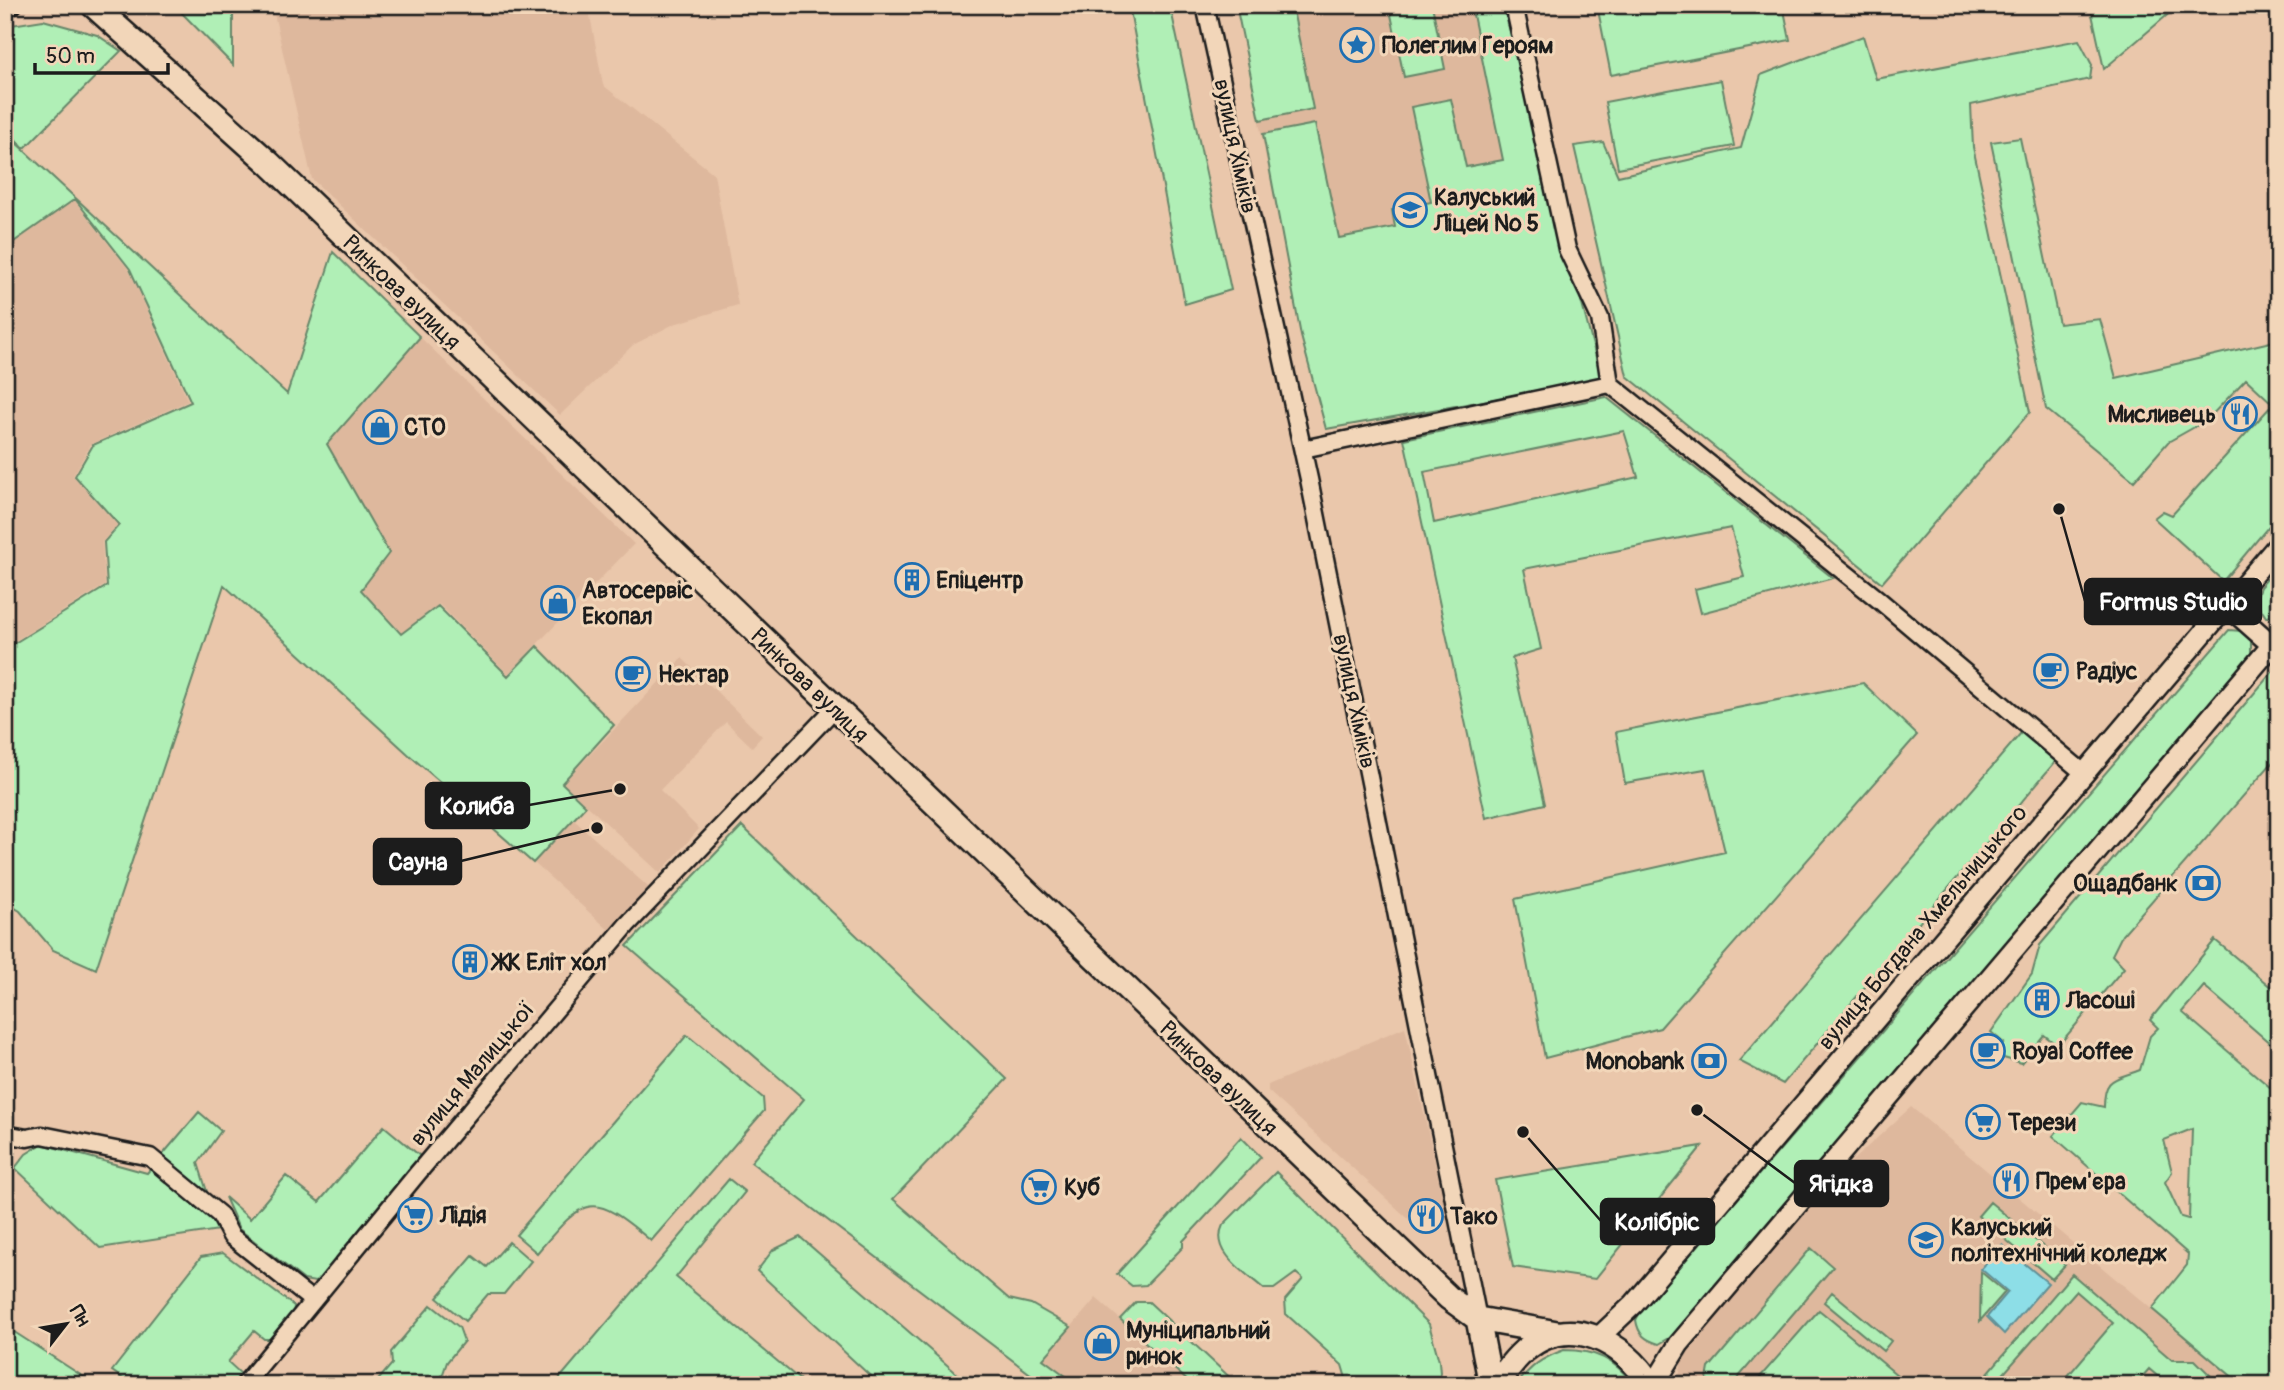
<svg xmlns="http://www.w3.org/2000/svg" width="2284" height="1390" viewBox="0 0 2284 1390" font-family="Pangolin,sans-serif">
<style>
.built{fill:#deb89d}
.green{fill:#b0efb6;stroke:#668669;stroke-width:2;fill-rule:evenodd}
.water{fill:#8ddee7;stroke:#609096;stroke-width:2}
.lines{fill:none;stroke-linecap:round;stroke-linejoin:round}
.minor-casing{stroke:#1c1c1c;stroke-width:21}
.tertiary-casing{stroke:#1c1c1c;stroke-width:24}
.secondary-casing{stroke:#1c1c1c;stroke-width:28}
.minor{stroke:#f2d6b9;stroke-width:16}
.tertiary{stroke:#f2d6b9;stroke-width:19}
.secondary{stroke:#f2d6b9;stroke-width:23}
.labels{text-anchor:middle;stroke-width:6;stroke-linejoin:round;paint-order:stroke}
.poi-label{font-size:23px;font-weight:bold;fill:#1c1c1c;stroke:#f2d6b9;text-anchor:start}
.street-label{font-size:23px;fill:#1c1c1c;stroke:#f2d6b9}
.leader{fill:none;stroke:#1c1c1c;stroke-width:2.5}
.callout-dot{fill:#1c1c1c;stroke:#f2d6b9;stroke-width:2.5}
.callout{fill:#1c1c1c;stroke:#1c1c1c;stroke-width:2.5}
.callout-label{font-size:24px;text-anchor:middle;font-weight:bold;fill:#fff}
</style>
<rect width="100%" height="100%" fill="#eac7ab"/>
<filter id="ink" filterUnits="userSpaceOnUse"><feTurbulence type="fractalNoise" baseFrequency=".0143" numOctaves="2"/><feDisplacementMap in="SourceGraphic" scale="14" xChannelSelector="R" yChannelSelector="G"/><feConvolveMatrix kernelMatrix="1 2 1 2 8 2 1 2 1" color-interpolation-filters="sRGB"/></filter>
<g filter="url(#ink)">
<path class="built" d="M 272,5 L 588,5 L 603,85 L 714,174 L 738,305 L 674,324 L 633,345 L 560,415 L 312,179 Z
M 1236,5 L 1499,5 L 1558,285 L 1301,336 Z
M 74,200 L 129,270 L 188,401 L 91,444 L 73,476 L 117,525 L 102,542 L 105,585 L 5,647 L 5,249 Z
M 420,337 L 634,544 L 508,674 L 439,604 L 402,633 L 362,590 L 389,553 L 326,444 Z
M 682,658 L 762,736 L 752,747 L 726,722 L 660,790 L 699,829 L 660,873 L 563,783 Z
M 574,820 L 648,887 L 609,930 L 534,863 Z
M 1405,1027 L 1447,1217 L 1424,1233 L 1268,1091 L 1268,1085 Z
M 1911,1107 L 2236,1380 L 2232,1385 L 1678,1385 L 1682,1358 L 1841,1171 Z
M 1096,1298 L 1120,1319 L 1191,1385 L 1080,1385 L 1044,1359 Z"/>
<path class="green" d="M 174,5 L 233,5 L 233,65 Z
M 1129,5 L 1170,5 L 1231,290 L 1185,304 Z
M 1236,5 L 1292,5 L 1313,109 L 1260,120 Z
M 1389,5 L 1432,5 L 1445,69 L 1404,77 Z
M 1471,5 L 1503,5 L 1602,380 L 1326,429 L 1301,336 L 1263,134 L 1315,124 L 1339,238 L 1395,227 L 1392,210 L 1431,202 L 1411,107 L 1451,99 L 1466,167 L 1503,160 Z
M 1597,5 L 1783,5 L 1790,40 L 1611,75 Z
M 2090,5 L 2179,5 L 2104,69 Z
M 43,20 L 97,35 L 121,51 L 24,149 L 5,127 L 5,26 Z
M 1863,36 L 1876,79 L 2079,40 L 2092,65 L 2090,79 L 1971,105 L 1973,147 L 2030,412 L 1882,583 L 1627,376 L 1574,146 L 1603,142 L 1618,176 L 1741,148 L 1761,75 Z
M 1721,80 L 1734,146 L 1618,168 L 1605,102 Z
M 2020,138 L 2059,324 L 2100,319 L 2116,378 L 2279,340 L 2279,514 L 2223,581 L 2154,518 L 2163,511 L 2172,515 L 2273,404 L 2246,379 L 2207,420 L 2168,442 L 2134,481 L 2046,409 L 1991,142 Z
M 14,141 L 287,394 L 333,252 L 420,337 L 327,444 L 389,553 L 361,590 L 401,634 L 438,606 L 508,676 L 537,646 L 614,725 L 562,783 L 586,806 L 533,863 L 408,754 L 224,585 L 96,969 L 53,950 L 20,911 L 5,902 L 5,649 L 107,586 L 104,542 L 119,525 L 75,476 L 93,445 L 191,402 L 130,269 L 75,199 L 5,248 L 5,146 Z
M 1606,397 L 1833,578 L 1701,613 L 1695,589 L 1744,577 L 1731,528 L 1524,569 L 1541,649 L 1512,658 L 1545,804 L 1486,818 L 1404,439 ZM 1624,431 L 1638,477 L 1434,523 L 1424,472 Z
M 2279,565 L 2279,617 L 2266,617 L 2255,600 L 2260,587 Z
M 2229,630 L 2242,631 L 2251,639 L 2251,653 L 2244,662 L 1671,1337 L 1659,1344 C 1645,1340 1638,1334 1636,1320 L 1640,1312 Z
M 2279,664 L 2279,755 L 2122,935 L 2112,955 L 2124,968 L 2058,1046 L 2044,1035 L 2021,1063 L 1993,1055 L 2004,1043 L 1991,1032 L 2032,974 L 2040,945 Z
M 1863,683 L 1917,735 L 1660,1028 L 1545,1058 L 1515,899 L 1725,852 L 1705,769 L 1625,783 L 1616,732 Z
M 2027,726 L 2061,755 L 1783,1084 L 1739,1061 Z
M 742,826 L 1007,1079 L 893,1199 L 1009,1299 L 1031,1304 L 1071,1327 L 1043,1359 L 1078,1385 L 1045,1385 L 751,1162 L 804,1099 L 627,946 Z
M 2215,940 L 2279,994 L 2279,1051 L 2204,986 L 2182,1012 L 2279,1095 L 2279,1385 L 2232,1385 L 2236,1380 L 2152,1309 L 2187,1265 L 2188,1254 L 2053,1136 L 2082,1102 L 2104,1107 C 2104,1077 2114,1080 2140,1070 L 2150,1036 L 2158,1028 L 2150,1020 ZM 2192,1129 L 2189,1219 L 2188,1219 L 2181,1217 L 2165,1182 L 2172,1172 L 2164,1140 Z
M 687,1035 L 763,1098 L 764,1111 L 651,1241 C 591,1190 586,1196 537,1253 L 516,1235 Z
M 199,1112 L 221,1131 L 198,1163 L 219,1230 L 100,1248 L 15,1168 L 26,1154 L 42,1144 L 147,1173 Z
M 384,1126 L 420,1156 L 321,1278 L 315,1282 L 304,1280 L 239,1229 L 225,1197 L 250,1219 L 286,1176 L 319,1202 Z
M 1241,1137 L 1261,1157 L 1183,1241 L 1183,1247 L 1146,1285 L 1132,1286 L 1117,1274 Z
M 1702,1146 L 1595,1279 L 1513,1267 L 1495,1180 Z
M 1276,1172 L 1429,1324 L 1439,1361 L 1441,1385 L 1348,1385 L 1342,1365 L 1286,1314 L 1285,1300 L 1303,1279 L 1296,1273 L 1274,1289 L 1264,1289 C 1245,1272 1210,1252 1223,1225 Z
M 729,1179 L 745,1192 L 676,1277 L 806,1385 L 554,1385 Z
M 1990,1202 L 2065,1265 L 2052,1279 L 1978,1216 Z
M 800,1237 L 969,1384 L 968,1385 L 880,1385 L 757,1271 L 773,1250 Z
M 509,1242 L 531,1261 L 504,1294 L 488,1294 L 465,1321 L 437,1298 L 473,1256 L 487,1267 Z
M 1811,1248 L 1833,1267 L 1732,1385 L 1706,1385 L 1709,1368 Z
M 223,1253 L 294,1306 L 293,1316 L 273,1339 L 264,1339 L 254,1331 L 228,1362 L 240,1373 L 238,1385 L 132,1385 L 112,1371 L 201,1257 Z
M 1981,1272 L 2005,1292 L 1980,1321 Z
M 2072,1274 L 2172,1360 L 2195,1360 L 2219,1384 L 2168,1385 L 2149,1369 L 2135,1385 L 2060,1385 L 2113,1323 L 2076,1291 L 1999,1379 L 1988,1373 Z
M 1832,1292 L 1891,1341 L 1883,1351 L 1824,1302 Z
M 1136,1302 L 1149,1302 L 1238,1385 L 1192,1385 L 1120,1319 Z
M 431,1305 L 459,1327 L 464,1341 L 447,1362 L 439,1385 L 374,1385 L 392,1364 L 391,1352 Z
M 1819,1310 L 1824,1314 L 1909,1385 L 1870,1385 L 1860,1376 L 1852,1385 L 1753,1385 Z
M 5,1326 L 96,1385 L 5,1385 Z
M 1564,1350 C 1595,1350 1615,1359 1634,1385 L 1517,1385 C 1530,1366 1542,1358 1564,1350 Z"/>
<path class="water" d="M 2002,1245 L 2048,1283 L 2004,1334 L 1987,1317 L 2008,1292 L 1981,1269 Z"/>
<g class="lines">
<g class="minor-casing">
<path id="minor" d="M 1205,5 L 1309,479 L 1478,1319
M 1514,5 L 1567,249 L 1600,318 L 1610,384 L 1879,600 L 2085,774
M 5,7 L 13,5
M 1303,449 L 1610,384
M 5,1134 L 27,1138 L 42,1135 L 150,1157 L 220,1215 L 231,1236 L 313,1301
M 244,1385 L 417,1174 L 627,925 L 833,710"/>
</g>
<g class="tertiary-casing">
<path id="tertiary" d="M 2227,605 L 2272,645
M 1599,1337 L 1634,1304 L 2279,544
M 1654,1385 L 1679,1344 L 2279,637"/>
</g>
<g class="secondary-casing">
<path id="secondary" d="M 93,5 L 269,163 L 1449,1298 L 1478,1319 L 1491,1385
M 1478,1319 L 1557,1333
M 1500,1385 C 1504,1371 1514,1360 1525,1350 C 1570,1312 1624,1342 1651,1385"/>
</g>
<use href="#minor" class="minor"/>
<use href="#tertiary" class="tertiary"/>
<use href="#secondary" class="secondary"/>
</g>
</g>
<defs>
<g id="sight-ring" transform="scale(1.75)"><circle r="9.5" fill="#f2d6b9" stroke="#1f6fb2" stroke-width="1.5"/><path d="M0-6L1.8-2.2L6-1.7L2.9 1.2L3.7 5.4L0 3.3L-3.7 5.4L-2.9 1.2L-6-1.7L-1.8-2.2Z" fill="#1f6fb2"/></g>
<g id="school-ring" transform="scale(1.75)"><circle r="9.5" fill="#f2d6b9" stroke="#1f6fb2" stroke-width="1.5"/><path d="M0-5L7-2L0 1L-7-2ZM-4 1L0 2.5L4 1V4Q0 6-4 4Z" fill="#1f6fb2"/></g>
<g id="restaurant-ring" transform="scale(1.75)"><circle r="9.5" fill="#f2d6b9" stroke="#1f6fb2" stroke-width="1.5"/><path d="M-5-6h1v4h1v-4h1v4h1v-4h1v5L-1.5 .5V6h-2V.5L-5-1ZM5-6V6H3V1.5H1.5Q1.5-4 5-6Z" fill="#1f6fb2"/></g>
<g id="shop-ring" transform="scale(1.75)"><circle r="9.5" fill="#f2d6b9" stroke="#1f6fb2" stroke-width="1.5"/><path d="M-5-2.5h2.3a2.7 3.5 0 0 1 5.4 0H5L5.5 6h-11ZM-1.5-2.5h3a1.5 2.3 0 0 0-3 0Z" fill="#1f6fb2"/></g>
<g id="building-ring" transform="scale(1.75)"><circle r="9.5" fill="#f2d6b9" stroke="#1f6fb2" stroke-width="1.5"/><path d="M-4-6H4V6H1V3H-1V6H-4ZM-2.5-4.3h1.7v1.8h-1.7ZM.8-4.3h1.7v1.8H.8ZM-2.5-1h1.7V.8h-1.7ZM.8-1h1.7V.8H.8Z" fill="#1f6fb2"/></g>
<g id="cafe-ring" transform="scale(1.75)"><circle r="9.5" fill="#f2d6b9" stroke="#1f6fb2" stroke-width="1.5"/><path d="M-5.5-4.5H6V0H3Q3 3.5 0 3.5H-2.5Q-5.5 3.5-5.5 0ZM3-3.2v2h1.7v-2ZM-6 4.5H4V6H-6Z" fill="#1f6fb2"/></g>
<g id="bank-ring" transform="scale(1.75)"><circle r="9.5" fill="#f2d6b9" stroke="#1f6fb2" stroke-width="1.5"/><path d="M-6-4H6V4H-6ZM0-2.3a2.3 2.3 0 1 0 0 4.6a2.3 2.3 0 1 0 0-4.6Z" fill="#1f6fb2"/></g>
<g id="supermarket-ring" transform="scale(1.75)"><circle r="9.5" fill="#f2d6b9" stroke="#1f6fb2" stroke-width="1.5"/><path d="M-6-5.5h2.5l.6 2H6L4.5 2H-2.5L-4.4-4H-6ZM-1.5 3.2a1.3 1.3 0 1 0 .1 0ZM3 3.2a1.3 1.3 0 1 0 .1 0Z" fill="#1f6fb2"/></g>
<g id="university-ring" transform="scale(1.75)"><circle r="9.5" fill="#f2d6b9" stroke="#1f6fb2" stroke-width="1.5"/><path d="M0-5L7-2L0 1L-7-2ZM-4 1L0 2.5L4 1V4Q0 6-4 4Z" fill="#1f6fb2"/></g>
</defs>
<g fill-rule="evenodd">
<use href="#sight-ring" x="1357" y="45"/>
<use href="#school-ring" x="1410" y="210"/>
<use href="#restaurant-ring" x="2240" y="414"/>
<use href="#shop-ring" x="380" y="427"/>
<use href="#building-ring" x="912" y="580"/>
<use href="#shop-ring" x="558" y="603"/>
<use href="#cafe-ring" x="2051" y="671"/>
<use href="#cafe-ring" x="633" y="674"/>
<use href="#bank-ring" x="2203" y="883"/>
<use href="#building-ring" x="470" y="962"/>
<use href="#building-ring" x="2042" y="1000"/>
<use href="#cafe-ring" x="1988" y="1051"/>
<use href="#bank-ring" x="1709" y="1061"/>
<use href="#supermarket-ring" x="1983" y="1122"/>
<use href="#restaurant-ring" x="2011" y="1181"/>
<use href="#supermarket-ring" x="1039" y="1187"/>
<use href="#supermarket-ring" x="415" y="1215"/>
<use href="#restaurant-ring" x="1426" y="1216"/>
<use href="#university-ring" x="1926" y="1240"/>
<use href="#shop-ring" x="1102" y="1343"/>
</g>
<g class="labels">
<g class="poi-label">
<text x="1382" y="53">Полеглим Героям</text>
<text x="1434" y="205">Калуський<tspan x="1434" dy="26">Ліцей № 5</tspan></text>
<text x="2216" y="422" text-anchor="end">Мисливець</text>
<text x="404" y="435">СТО</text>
<text x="936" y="588">Епіцентр</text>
<text x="582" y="598">Автосервіс<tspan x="582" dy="26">Екопал</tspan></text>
<text x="2076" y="679">Радіус</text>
<text x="658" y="682">Нектар</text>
<text x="2178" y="891" text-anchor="end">Ощадбанк</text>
<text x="494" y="970">ЖК Еліт хол</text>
<text x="2066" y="1008">Ласоші</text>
<text x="2012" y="1059">Royal Coffee</text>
<text x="1684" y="1069" text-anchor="end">Monobank</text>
<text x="2008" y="1130">Терези</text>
<text x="2036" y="1189">Прем'єра</text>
<text x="1064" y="1195">Куб</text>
<text x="440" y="1223">Лідія</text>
<text x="1450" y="1224">Тако</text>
<text x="1951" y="1235">Калуський<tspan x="1951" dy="26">політехнічний коледж</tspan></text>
<text x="1126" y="1338">Муніципальний<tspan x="1126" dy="26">ринок</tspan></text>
</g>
<g class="street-label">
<text transform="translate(1236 146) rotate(78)" y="8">вулиця Хіміків</text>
<text transform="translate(402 292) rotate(44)" y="8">Ринкова вулиця</text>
<text transform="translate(810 685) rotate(44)" y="8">Ринкова вулиця</text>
<text transform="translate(1355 701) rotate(78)" y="8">вулиця Хіміків</text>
<text transform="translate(1922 927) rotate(-50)" y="8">вулиця Богдана Хмельницького</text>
<text transform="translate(472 1073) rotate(-50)" y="8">вулиця Малицької</text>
<text transform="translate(1219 1078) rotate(44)" y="8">Ринкова вулиця</text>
</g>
</g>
<path class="leader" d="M2059 509L2085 601M620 789L529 805M597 828L461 861M1697 1110L1795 1183M1523 1132L1601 1221"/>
<g class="callout-dot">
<circle cx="2059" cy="509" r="7"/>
<circle cx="620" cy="789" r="7"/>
<circle cx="597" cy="828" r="7"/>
<circle cx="1697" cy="1110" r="7"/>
<circle cx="1523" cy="1132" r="7"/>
</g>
<g class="callout">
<rect x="2085" y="579" width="176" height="45" rx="7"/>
<rect x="426" y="783" width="103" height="45" rx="7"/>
<rect x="374" y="839" width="87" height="45" rx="7"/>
<rect x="1795" y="1161" width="93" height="45" rx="7"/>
<rect x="1601" y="1199" width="113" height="45" rx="7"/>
</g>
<g class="callout-label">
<text x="2173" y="610">Formus Studio</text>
<text x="477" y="814">Колиба</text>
<text x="418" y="870">Сауна</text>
<text x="1841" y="1192">Ягідка</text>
<text x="1657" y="1230">Колібріс</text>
</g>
<rect width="2284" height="1390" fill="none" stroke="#f2d6b9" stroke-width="28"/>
<rect x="14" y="14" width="2256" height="1362" fill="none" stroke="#1c1c1c" stroke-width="2.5" filter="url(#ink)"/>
<g transform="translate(66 1324) rotate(59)" stroke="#f2d6b9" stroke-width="5" paint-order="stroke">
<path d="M0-5L12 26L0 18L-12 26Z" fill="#1c1c1c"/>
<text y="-10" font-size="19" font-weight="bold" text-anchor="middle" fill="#1c1c1c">Пн</text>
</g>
<path d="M35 63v10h133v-10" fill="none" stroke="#1c1c1c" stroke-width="3.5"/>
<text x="46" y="63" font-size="21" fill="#1c1c1c" stroke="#f2d6b9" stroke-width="5" paint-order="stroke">50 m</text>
</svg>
